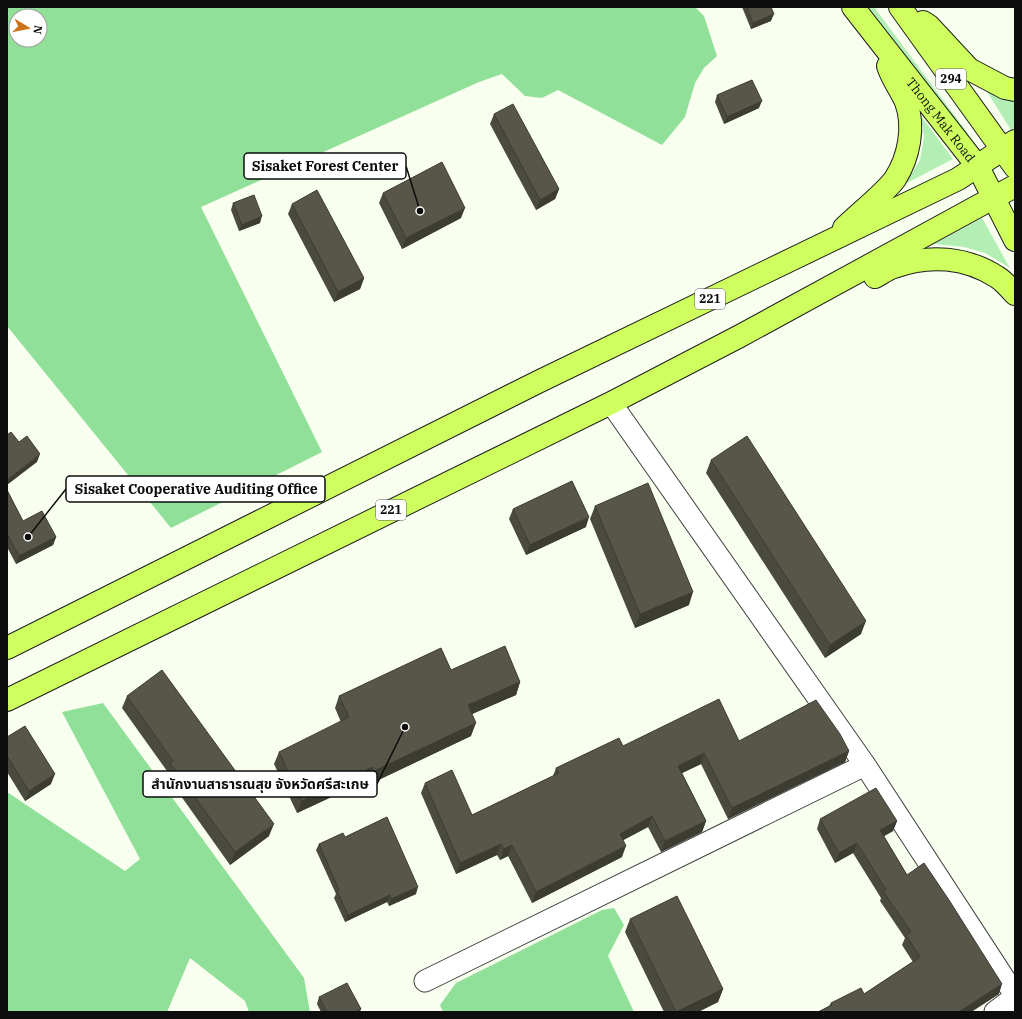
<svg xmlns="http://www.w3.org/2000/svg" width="1022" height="1019" viewBox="0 0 1022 1019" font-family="'IBM Plex Serif','Noto Sans Thai',serif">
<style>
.green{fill:#b3eeb5}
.forest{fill:#91e099;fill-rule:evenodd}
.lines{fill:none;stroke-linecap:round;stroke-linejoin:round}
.street-casing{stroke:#404040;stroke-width:23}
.primary-casing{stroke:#1e1e1e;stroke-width:24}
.street{stroke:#fff;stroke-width:21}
.primary{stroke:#ceff5e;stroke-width:22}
.wall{fill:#4b4a3f}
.shaded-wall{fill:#3d3c33}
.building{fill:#575649;stroke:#3d3c33}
.labels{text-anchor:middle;stroke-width:4;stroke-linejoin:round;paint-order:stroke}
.shield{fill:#fff;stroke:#565656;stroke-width:1}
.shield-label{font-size:12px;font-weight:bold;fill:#0d0d0d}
.street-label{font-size:13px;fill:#0d0d0d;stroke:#fff}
.leader{fill:none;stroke:#0d0d0d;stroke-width:1.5}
.callout-dot{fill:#0d0d0d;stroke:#fff;stroke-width:1.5}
.callout{fill:#fff;stroke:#0d0d0d;stroke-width:1.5}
.callout-label{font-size:14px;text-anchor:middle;font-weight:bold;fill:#0d0d0d}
</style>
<rect width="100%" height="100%" fill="#f9ffee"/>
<path class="green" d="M 868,7 L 874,7 L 969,135 L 968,136 Z
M 986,90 L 1015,102 L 1015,128 L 1011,130 Z
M 921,116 L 953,159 L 905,184 L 920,160 L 924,137 Z
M 982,218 L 1010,268 L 985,253 L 964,247 L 934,244 Z"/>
<path class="forest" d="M 7,7 L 695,7 L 704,16 L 717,56 L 704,68 L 695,83 L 685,117 L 662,145 L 558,90 L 542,98 L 525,96 L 502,74 L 479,82 L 201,207 L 322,452 L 171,528 L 7,326 ZM 16,16 L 40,16 L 40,40 L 16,40 Z
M 103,703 L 304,978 L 310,1012 L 249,1012 L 245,1001 L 190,958 L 167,1012 L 7,1012 L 7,792 L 125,871 L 140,859 L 62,712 Z
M 614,908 L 624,925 L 608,956 L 634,1012 L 443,1012 L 440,1005 L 456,983 L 602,910 Z"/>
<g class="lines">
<g class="street-casing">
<path id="street" d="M 611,403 L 865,765 L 1015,995
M 425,981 L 865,765
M 995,1012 L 1015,997"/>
</g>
<g class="primary-casing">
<g id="primary">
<path id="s1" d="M 853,7 L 978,167 L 1015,240"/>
<path d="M 900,7 L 1015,167"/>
<path d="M 923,22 L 929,26 L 969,69 L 1005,88 L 1015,90"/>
<path d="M 844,228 C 858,214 884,194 895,179 C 909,157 915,127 906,102 C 901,90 892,79 888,66"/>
<path d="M 875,277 C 881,274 887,269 894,267 C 929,254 966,257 997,277 C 1004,281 1010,289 1015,294"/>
<path d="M 7,648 L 540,381 L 958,179 L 1015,141"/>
<path d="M 7,700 L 611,403 L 740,336 L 1015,186"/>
</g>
</g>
<use href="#street" class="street"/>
<use href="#primary" class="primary"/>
</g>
<path class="wall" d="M 742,7 L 771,7 L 771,21 L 751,29 Z
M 717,95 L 759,108 L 724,124 L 715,102 Z
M 494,114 L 559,189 L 555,199 L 536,210 L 490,124 Z
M 383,193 L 461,218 L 402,249 L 379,203 Z
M 233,203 L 260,223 L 239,231 L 231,210 Z
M 292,204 L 364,278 L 360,289 L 334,302 L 288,214 Z
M 711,460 L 861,634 L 825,658 L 706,473 Z
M 7,490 L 23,521 L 56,537 L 53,545 L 16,564 L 7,547 Z
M 595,506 L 689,605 L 635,628 L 590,519 Z
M 513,509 L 586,527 L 526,555 L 509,519 Z
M 451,670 L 520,682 L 516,695 L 472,714 L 471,736 L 370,784 L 368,780 L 297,813 L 274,764 L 279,752 L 341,722 L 335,708 L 339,696 Z
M 127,696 L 269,836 L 230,865 L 166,775 L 167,771 L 122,708 Z
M 7,737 L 51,784 L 25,801 L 7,772 Z
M 739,741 L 849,751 L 845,762 L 728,819 L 701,764 L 682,773 L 706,821 L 702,832 L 661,852 L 648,827 L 623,840 L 622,857 L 532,903 L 508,856 L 500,860 L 497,855 L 456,874 L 421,793 L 425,783 L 472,815 L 553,776 L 556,768 L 623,746 Z
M 820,819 L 897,821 L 893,831 L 884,836 L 907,875 L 999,994 L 971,1012 L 818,1012 L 829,1006 L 831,1003 L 864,994 L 913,962 L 902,945 L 905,938 L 880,901 L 881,898 L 853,853 L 835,863 L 817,829 Z
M 345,837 L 416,894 L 389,906 L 387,902 L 345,922 L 334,898 L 336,894 L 316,850 L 319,844 Z
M 630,919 L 723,989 L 718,1002 L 698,1012 L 664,1012 L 625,932 Z
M 319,997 L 361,1009 L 360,1012 L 321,1012 L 317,1004 Z"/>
<path class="shaded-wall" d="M 774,14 L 771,21 L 751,29 L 753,23 Z
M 762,101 L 759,108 L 724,124 L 727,117 Z
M 559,189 L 555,199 L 536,210 L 540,200 Z
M 465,208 L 461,218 L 402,249 L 406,238 Z
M 262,216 L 260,223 L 239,231 L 242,225 Z
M 364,278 L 360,289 L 334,302 L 338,292 Z
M 40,454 L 37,462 L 7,485 L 7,480 Z
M 589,517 L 586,527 L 526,555 L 530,545 Z
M 56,537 L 53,545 L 16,564 L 19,556 Z
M 693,592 L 689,605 L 635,628 L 640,614 Z
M 866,621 L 861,634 L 825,658 L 830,645 Z
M 520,682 L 516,695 L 463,718 L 468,705 Z
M 476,723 L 471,736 L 370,784 L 374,771 Z
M 849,751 L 845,762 L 728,819 L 732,808 Z
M 704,753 L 701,764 L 674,777 L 678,766 Z
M 372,767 L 368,780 L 297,813 L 302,801 Z
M 55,774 L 51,784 L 25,801 L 29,791 Z
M 652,816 L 648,827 L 616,844 L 620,834 Z
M 706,821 L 702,832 L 661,852 L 665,841 Z
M 897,821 L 893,831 L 877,840 L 880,830 Z
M 274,824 L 269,836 L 230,865 L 235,852 Z
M 857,843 L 853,853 L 835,863 L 839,853 Z
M 501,844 L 497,855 L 456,874 L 460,863 Z
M 512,845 L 508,856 L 500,860 L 504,849 Z
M 626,846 L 622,857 L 532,903 L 536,892 Z
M 418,887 L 416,894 L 389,906 L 391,899 Z
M 390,895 L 387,902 L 345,922 L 348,915 Z
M 1002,984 L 999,994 L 971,1012 L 959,1012 Z
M 723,989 L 718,1002 L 698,1012 L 676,1012 Z"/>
<path class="building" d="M 747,7 L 771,7 L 774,14 L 753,23 Z
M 752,80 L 762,101 L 727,117 L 717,95 Z
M 513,104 L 559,189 L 540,200 L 494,114 Z
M 442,162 L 465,208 L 406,238 L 383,193 Z
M 317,190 L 364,278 L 338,292 L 292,204 Z
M 254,195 L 262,216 L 242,225 L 233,203 Z
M 11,432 L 19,442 L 27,436 L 40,454 L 7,480 L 7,435 Z
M 747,436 L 866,621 L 830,645 L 711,460 Z
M 572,481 L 589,517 L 530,545 L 513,509 Z
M 648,483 L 693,592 L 640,614 L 595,506 Z
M 7,490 L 23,521 L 42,511 L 56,537 L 19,556 L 7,534 Z
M 505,646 L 520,682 L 468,705 L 476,723 L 374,771 L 372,767 L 302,801 L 279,752 L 349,717 L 339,696 L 441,648 L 451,670 Z
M 162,670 L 274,824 L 235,852 L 170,763 L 173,761 L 127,696 Z
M 719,699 L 739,741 L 816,700 L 840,734 L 849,751 L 732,808 L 704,753 L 678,766 L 706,821 L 665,841 L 652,816 L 620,834 L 626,846 L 536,892 L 512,845 L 504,849 L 501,844 L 460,863 L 425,783 L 452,770 L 472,815 L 559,773 L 556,768 L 619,738 L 623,746 Z
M 25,726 L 55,774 L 29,791 L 7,756 L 7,737 Z
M 876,788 L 897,821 L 880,830 L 907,875 L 924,863 L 949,900 L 1002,984 L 959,1012 L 818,1012 L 832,1005 L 831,1003 L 861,988 L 864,994 L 920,957 L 906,935 L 911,932 L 883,891 L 886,890 L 857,843 L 839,853 L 820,819 Z
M 387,817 L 418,887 L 391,899 L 390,895 L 348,915 L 337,891 L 339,890 L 319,844 L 343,833 L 345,837 Z
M 677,896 L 723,989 L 676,1012 L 630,919 Z
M 347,983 L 361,1009 L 355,1012 L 327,1012 L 319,997 Z"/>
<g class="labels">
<g class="shield">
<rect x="936" y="69" width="30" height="20" rx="3"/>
<rect x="695" y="289" width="30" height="20" rx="3"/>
<rect x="376" y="500" width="30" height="20" rx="3"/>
</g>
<g class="shield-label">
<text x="951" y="83">294</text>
<text x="710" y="303">221</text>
<text x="391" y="514">221</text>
</g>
<g class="street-label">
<text dy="5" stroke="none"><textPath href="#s1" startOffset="143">Thong Mak Road</textPath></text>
</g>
</g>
<path class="leader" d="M420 211L406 166M28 537L66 489M405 727L377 784"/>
<g class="callout-dot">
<circle cx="420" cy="211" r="4"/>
<circle cx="28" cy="537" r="4"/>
<circle cx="405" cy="727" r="4"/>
</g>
<g class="callout">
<rect x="244" y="153" width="162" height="26" rx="4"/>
<rect x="66" y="476" width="259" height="26" rx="4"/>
<rect x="143" y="771" width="234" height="26" rx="4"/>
</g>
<g class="callout-label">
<text x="325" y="171">Sisaket Forest Center</text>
<text x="196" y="494">Sisaket Cooperative Auditing Office</text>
<text x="260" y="789">สำนักงานสาธารณสุข จังหวัดศรีสะเกษ</text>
</g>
<rect width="1022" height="1019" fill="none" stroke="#0d0d0d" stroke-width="16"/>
<g transform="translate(28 28) rotate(100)"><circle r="19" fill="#ffffff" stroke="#9e9e9e"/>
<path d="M0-3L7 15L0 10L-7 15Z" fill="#cc7217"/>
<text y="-6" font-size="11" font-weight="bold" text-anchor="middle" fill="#0d0d0d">N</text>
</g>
</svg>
